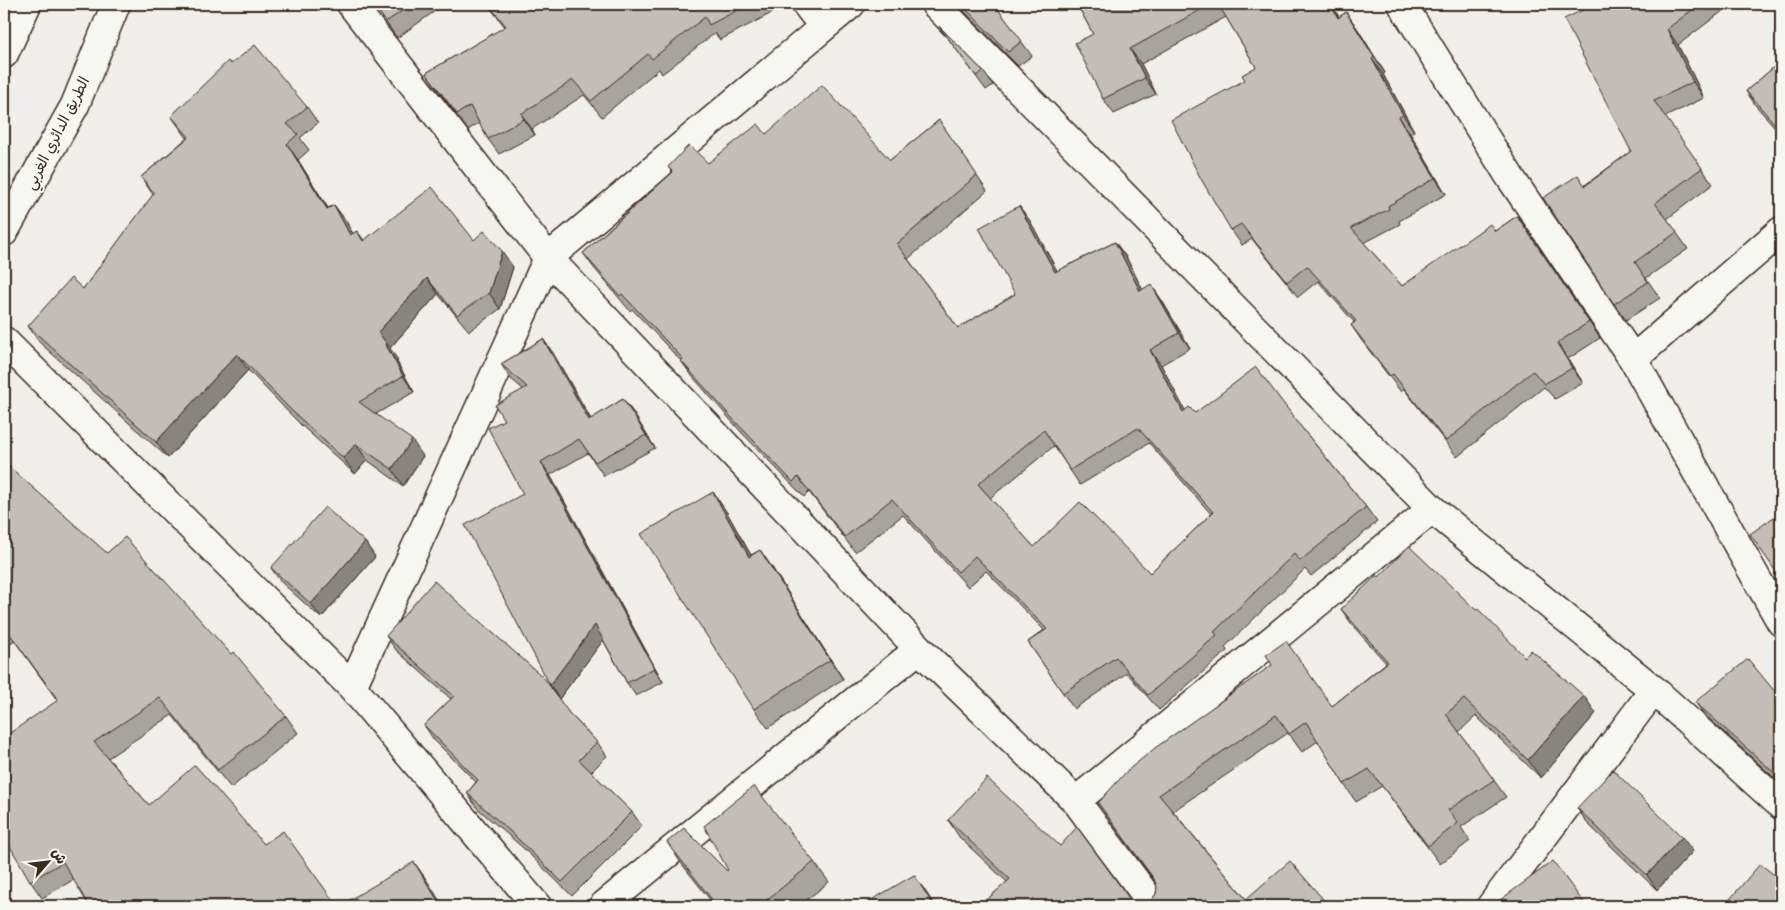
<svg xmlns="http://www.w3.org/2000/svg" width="1785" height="910" viewBox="0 0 1785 910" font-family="'Balsamiq Sans','Playpen Sans Arabic',sans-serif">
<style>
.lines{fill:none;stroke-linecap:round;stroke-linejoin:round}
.minor-casing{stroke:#3b2a1e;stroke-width:31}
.primary-casing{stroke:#3b2a1e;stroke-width:31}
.minor{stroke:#f6f6f2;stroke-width:28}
.primary{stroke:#f6f6f2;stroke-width:28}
.wall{fill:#a7a39d;stroke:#3b2a1e;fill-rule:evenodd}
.shaded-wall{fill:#888480;stroke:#3b2a1e}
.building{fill:#c2bdb7;stroke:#3b2a1e;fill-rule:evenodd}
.labels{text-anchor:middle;stroke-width:4;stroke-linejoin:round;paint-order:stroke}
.street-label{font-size:15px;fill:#3b2a1e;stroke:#f6f6f2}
</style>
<rect width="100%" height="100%" fill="#efeeea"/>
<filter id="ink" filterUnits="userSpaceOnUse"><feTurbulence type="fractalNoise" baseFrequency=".02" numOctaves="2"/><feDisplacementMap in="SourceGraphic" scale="10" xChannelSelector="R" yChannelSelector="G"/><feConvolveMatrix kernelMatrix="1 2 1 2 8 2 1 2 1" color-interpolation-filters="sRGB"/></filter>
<g filter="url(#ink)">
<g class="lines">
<g class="minor-casing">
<path id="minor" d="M 351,4 L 548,258 L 919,649 L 1076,801 L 1154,906
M 806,4 L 823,26
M 935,4 L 1432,509 L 1654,690 L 1781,805
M 1402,4 L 1510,177 L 1633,359 L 1781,622
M 4,341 L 352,687 L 537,906
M 1633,359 L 1781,231
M 352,687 L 548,258 L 851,4
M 1076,801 L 1432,509
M 603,906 L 919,649
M 1491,906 L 1654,690"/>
</g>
<g class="primary-casing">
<path id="primary" d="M 4,54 L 27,4
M 4,232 L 75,105 L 116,4"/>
</g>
<use href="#minor" class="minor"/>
<use href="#primary" class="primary"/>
</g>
<path class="wall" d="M 373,4 L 445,4 L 397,38 Z
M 487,4 L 789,4 L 720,40 L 715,33 L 662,74 L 659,69 L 602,117 L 584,95 L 532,129 L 535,135 L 499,154 L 488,139 L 479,123 L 468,130 L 437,89 L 426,73 L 505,27 Z
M 957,4 L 994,4 L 1032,56 L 1018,66 Z
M 1077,4 L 1331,4 L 1339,17 L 1346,12 L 1357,28 L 1385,73 L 1383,74 L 1414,131 L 1410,133 L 1446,194 L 1399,221 L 1400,224 L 1364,243 L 1402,286 L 1495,231 L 1517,216 L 1600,338 L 1568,359 L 1583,383 L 1555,399 L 1544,387 L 1457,457 L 1404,389 L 1401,392 L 1362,341 L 1351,325 L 1354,322 L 1318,281 L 1298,297 L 1252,239 L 1242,245 L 1231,230 L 1245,80 L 1256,67 L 1226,17 L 1141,64 L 1156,94 L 1114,114 L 1103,99 L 1093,34 Z
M 1595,4 L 1732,4 L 1678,45 L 1704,98 L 1665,117 L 1713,184 L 1667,219 L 1688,249 L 1646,278 L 1660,298 L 1626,320 L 1614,304 L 1585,185 L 1631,151 Z
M 939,26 L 983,71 L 993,85 L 986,90 Z
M 1781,61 L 1781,134 L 1756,106 L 1746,91 Z
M 231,64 L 307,107 L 318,123 L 300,138 L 309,150 L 298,160 L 328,208 L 334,205 L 346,221 L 353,234 L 357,231 L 364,240 L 474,240 L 513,267 L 500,309 L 469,331 L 438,294 L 390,348 L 398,360 L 397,362 L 414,392 L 376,414 L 423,456 L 403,486 L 367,460 L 355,474 L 301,425 L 248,370 L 168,458 L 39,342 L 28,326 L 83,289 L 153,195 L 141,177 L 187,138 L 171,116 Z
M 939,120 L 987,191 L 908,259 L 958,328 L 1015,294 L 1019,206 L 1030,221 L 1057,271 L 1115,242 L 1126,257 L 1142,289 L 1161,299 L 1190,348 L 1161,365 L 1185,411 L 1195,413 L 1302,428 L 1366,507 L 1377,522 L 1311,576 L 1305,569 L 1225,647 L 1227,651 L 1159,710 L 1127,673 L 1074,709 L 1028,642 L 1044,630 L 986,571 L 968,587 L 903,515 L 855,552 L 809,492 L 804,497 L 742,433 L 692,376 L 681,361 L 632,309 L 630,311 L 594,268 L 583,253 L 672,172 L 668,167 L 708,163 L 766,134 L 890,160 ZM 1149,443 L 1211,514 L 1150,573 L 1034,547 L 990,498 L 1054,446 L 1080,485 Z
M 543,339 L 553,353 L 591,419 L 623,399 L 655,448 L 604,476 L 588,453 L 550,475 L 663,682 L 636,696 L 627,683 L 603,640 L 559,699 L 523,494 L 523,389 L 510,378 L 501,364 Z
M 4,462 L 286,716 L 298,733 L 231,788 L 172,715 L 108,758 L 149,805 L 264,844 L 337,906 L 73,880 L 42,898 L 30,881 L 57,700 L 14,640 L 4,650 Z
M 726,511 L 751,555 L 760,550 L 773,569 L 843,679 L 768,728 L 754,709 Z
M 365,542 L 375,557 L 321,618 L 281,582 L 271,568 Z
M 1379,577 L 1525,657 L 1596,713 L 1541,778 L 1476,716 L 1459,732 L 1506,797 L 1461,827 L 1470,841 L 1440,864 L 1382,786 L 1356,802 L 1344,784 L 1318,741 L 1302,752 L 1288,733 L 1173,811 L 1246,899 L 1329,906 L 980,906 L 1007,882 L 960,838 L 948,820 L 1060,846 L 1136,903 L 1143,904 L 1151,901 L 1156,894 L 1157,887 L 1155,881 L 1098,803 L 1272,665 L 1332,706 L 1386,663 L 1353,626 L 1341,609 Z
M 386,636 L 569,713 L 597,742 L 607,756 L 591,772 L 632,812 L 642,826 L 572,896 L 522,847 L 477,808 L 467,793 L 476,782 L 434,740 L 424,725 L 451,699 L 396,650 Z
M 1781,699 L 1781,784 L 1704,714 L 1695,702 Z
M 1577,808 L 1693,851 L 1657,890 L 1587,823 Z
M 667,842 L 727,871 L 814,862 L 829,882 L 799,906 L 715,906 L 681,863 Z"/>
<path class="shaded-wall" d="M 1330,4 L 1331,4 L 1349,33 L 1338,18 Z
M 1346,12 L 1357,28 L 1385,73 L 1374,57 Z
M 1667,29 L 1678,45 L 1704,98 L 1693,82 Z
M 1130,49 L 1141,64 L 1156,94 L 1145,78 Z
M 1372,59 L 1383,74 L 1414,131 L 1403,115 Z
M 521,114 L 532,129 L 535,135 L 524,119 Z
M 1399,117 L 1410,133 L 1446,194 L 1435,178 Z
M 287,144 L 298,160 L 338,225 L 327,209 Z
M 334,205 L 346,221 L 362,251 L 350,235 Z
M 1019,206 L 1030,221 L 1066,287 L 1055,272 Z
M 1115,242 L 1126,257 L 1151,306 L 1140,291 Z
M 502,251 L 513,267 L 500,309 L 489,293 Z
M 427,278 L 438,294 L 390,348 L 378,332 Z
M 1151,284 L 1161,299 L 1190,348 L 1179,333 Z
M 543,339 L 553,353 L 599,434 L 589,420 Z
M 1557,343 L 1568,359 L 1583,383 L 1572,368 Z
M 386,345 L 397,362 L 414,392 L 403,376 Z
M 1150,350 L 1161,365 L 1194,427 L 1183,412 Z
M 237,354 L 248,370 L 168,458 L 156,442 Z
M 623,399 L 633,412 L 655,448 L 646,435 Z
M 412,440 L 423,456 L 403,486 L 392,469 Z
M 356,444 L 367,460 L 355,474 L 343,458 Z
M 541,462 L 550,475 L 663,682 L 654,668 Z
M 713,492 L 726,511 L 762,575 L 749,557 Z
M 365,542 L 375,557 L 321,618 L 311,604 Z
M 760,550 L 773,569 L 843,679 L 830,660 Z
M 595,625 L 605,638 L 559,699 L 550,685 Z
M 1584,696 L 1596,713 L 1541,778 L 1528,760 Z
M 1682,837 L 1693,851 L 1657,890 L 1647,875 Z
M 414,862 L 426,879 L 443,906 L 441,906 Z
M 914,875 L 924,889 L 935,906 L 934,906 Z"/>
<path class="building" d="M 373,4 L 412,4 L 386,22 Z
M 488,4 L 749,4 L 709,25 L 705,17 L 652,59 L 648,54 L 591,101 L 573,80 L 521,114 L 524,119 L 488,139 L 470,106 L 457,114 L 426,73 L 506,26 Z
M 961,4 L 994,4 L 1022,41 L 1008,52 Z
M 1077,4 L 1211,4 L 1130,49 L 1145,78 L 1103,99 L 1075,43 L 1093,34 Z
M 1218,4 L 1330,4 L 1338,18 L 1346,12 L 1374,57 L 1372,59 L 1403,115 L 1399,117 L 1435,178 L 1388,206 L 1389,209 L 1351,228 L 1402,286 L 1490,224 L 1495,231 L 1517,216 L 1589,322 L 1557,343 L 1572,368 L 1544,384 L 1533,371 L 1446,441 L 1393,374 L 1390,376 L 1351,325 L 1356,321 L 1307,266 L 1287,282 L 1241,224 L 1231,230 L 1201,179 L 1171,120 L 1245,80 L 1242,75 L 1256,67 Z
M 1595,4 L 1700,4 L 1667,29 L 1693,82 L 1654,101 L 1702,168 L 1655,203 L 1677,232 L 1635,262 L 1648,282 L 1614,304 L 1543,198 L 1578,175 L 1585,186 L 1631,151 L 1564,19 Z
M 939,26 L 983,71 L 976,76 Z
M 255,45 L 307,107 L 287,124 L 298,134 L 287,144 L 327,209 L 334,205 L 350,235 L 357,231 L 363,241 L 432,187 L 474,240 L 484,231 L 502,251 L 489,293 L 457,315 L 427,278 L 378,332 L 387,344 L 386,345 L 403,376 L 359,402 L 412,440 L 392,469 L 356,444 L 343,458 L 290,409 L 237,354 L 156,442 L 28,326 L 71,278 L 83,289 L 154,193 L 141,177 L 189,137 L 171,116 L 228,61 L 231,64 Z
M 1781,61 L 1781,131 L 1746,91 Z
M 822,85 L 890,160 L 939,120 L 977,175 L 897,244 L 958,328 L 1015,294 L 979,228 L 1019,206 L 1055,272 L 1115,242 L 1140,291 L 1151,284 L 1179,333 L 1150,350 L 1183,412 L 1189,407 L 1195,413 L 1256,367 L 1302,428 L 1366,507 L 1300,561 L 1294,554 L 1214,632 L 1217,635 L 1148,695 L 1116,657 L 1063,693 L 1028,642 L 1047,629 L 975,556 L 958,572 L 892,499 L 845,537 L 798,477 L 793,482 L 732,418 L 681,361 L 683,359 L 622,294 L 620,296 L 583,253 L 673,172 L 668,167 L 689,145 L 708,163 L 758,124 L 766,134 ZM 1138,428 L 1213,512 L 1150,573 L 1080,502 L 1034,547 L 978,484 L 1044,430 L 1070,470 Z
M 543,339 L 589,420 L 623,399 L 646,435 L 595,462 L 579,439 L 541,462 L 654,668 L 627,683 L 595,625 L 550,685 L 465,525 L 523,494 L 488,428 L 504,420 L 495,405 L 527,387 L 501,364 Z
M 4,462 L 107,553 L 125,537 L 231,654 L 234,652 L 286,716 L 218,770 L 160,698 L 94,742 L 149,805 L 195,765 L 264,844 L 283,831 L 337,906 L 89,906 L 63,862 L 30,881 L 4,836 L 4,737 L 58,700 L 4,626 Z
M 713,492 L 749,557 L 760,550 L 830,660 L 754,709 L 641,534 Z
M 325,507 L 365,542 L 311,604 L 271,568 Z
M 1781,512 L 1781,579 L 1750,534 Z
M 1409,546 L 1476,610 L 1478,609 L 1525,657 L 1531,650 L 1584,696 L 1528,760 L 1464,699 L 1446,714 L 1494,780 L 1448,810 L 1458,823 L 1428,846 L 1369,769 L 1344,784 L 1306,722 L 1289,734 L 1276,715 L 1159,795 L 1246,899 L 1290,861 L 1329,906 L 980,906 L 1010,879 L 948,820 L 987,778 L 1060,846 L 1077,827 L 1129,898 L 1136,903 L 1143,904 L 1151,901 L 1156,894 L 1157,887 L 1154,879 L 1098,803 L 1127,771 L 1155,748 L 1272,665 L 1266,655 L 1286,641 L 1332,706 L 1388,662 L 1341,609 L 1377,575 L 1379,577 Z
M 434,581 L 544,678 L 569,713 L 597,742 L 579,760 L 632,812 L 562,882 L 512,833 L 467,793 L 478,780 L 424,725 L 454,696 L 386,636 Z
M 1748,659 L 1781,699 L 1781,779 L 1695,702 Z
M 1613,770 L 1682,837 L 1647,875 L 1577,808 Z
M 754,786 L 814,862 L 759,906 L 717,906 L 667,842 L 684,828 L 727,871 L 728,870 L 704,826 Z
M 1553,861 L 1586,906 L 1492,906 Z
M 414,862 L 441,906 L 339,906 Z
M 1760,864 L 1781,880 L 1781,906 L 1724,906 Z
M 914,875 L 934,906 L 870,906 L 868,902 Z"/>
</g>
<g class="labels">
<g class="street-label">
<text transform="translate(57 133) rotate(-63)" y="5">الطريق الدائري الغربي</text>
</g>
</g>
<rect width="1785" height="910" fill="none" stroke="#f6f6f2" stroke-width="20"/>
<rect x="10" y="10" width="1765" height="890" fill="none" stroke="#3b2a1e" stroke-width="2" filter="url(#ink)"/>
<g transform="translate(48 862) rotate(62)" stroke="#f6f6f2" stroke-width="4" paint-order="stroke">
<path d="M0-4L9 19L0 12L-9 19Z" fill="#3b2a1e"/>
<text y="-8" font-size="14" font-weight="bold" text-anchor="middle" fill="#3b2a1e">ش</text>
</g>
</svg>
